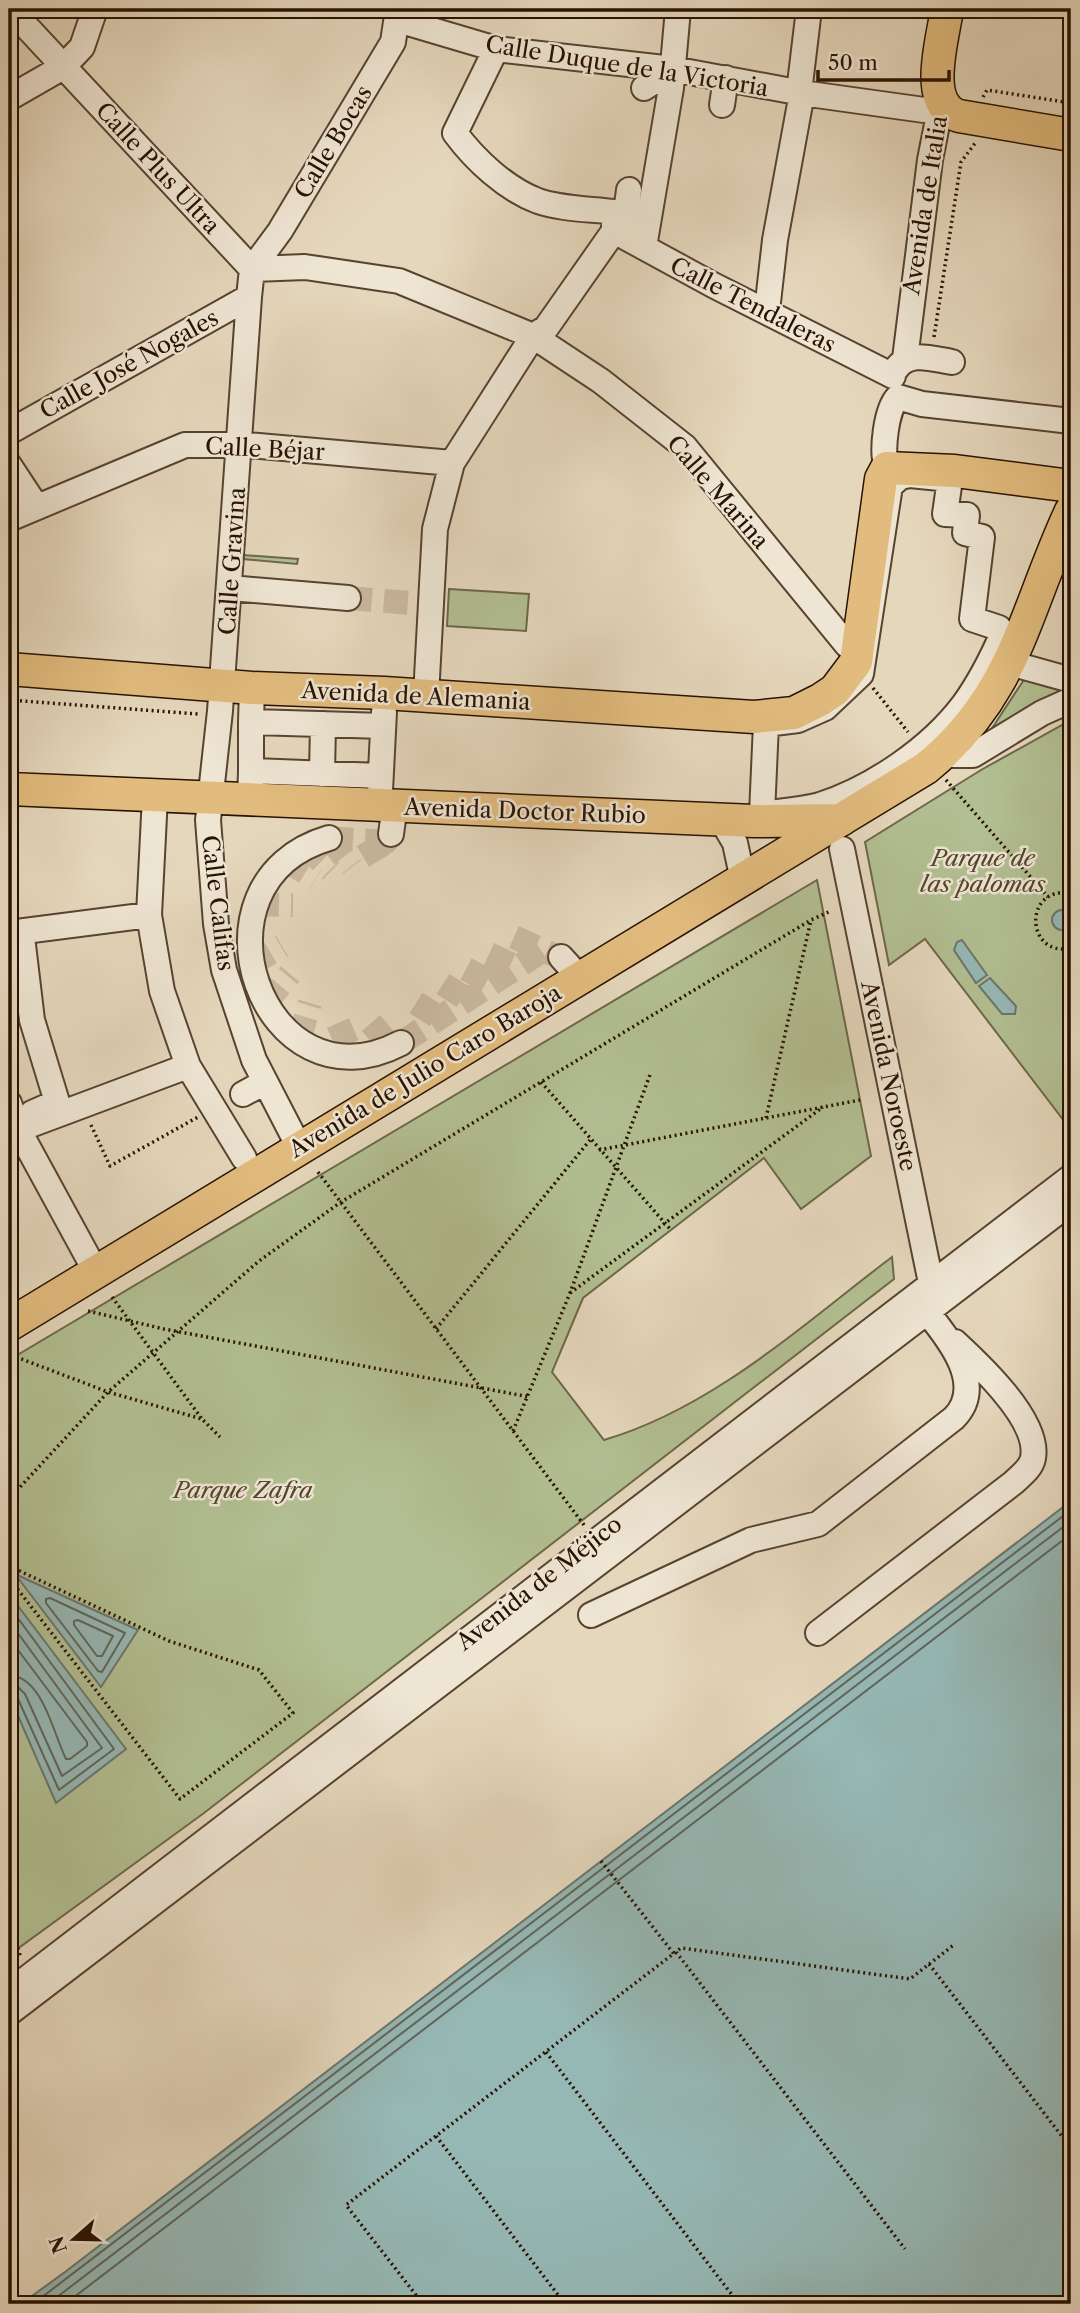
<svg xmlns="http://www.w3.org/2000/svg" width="1080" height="2313" viewBox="0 0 1080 2313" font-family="'Libre Caslon Text',serif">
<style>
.green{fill:#b2bf92;stroke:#6d684a;stroke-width:2}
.water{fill:#96b8b5;stroke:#6a766d;stroke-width:2}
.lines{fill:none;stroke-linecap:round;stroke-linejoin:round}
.shore{stroke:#5f655b;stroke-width:2}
.minor-tunnel{stroke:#c9b9a0;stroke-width:24;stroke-dasharray:24 12;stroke-linecap:butt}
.minor-casing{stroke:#574330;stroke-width:28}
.major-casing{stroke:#281201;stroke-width:35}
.path{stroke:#281201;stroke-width:3.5;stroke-dasharray:2 3.5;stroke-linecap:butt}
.minor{stroke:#eee5d3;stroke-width:24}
.major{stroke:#e2bc7e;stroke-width:32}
.labels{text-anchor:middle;stroke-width:5;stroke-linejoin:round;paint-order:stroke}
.street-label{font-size:23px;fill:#281201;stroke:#eee5d3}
.park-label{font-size:23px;font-style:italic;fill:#51462c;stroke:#eee5d3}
</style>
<rect width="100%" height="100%" fill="#e5d7bc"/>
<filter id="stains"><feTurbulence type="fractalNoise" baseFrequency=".00286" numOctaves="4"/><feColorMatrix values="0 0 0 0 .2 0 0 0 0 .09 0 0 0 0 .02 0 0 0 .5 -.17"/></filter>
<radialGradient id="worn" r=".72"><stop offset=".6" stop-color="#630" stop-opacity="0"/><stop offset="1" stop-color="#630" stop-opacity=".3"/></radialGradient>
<path class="green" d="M 243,555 L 298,559 L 297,564 L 243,559 Z
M 449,589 L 529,594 L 526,631 L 447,626 Z
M 1025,678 L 1071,688 L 985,739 Z
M 1071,720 L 1071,1130 L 925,939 L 889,965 L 865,842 L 981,770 Z
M 817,880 L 871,1156 L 801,1209 L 764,1158 L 583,1298 L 552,1372 L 604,1440 C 713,1408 802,1325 892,1257 L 894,1279 L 204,1813 L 9,1955 L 9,1360 Z"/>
<path class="water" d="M1052 920a10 10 0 1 1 20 0a10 10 0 1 1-20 0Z
M 962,940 L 987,975 L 976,983 L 954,950 L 957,942 Z
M 990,978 L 1016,1006 L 1015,1014 L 1002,1014 L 979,986 Z
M 1071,1501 L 1071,2304 L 21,2304 L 65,2272 Z
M 15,1574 L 138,1630 L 101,1687 Z
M 9,1594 L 126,1749 L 56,1803 L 9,1695 Z"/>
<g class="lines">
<path class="shore" d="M 50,1598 L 125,1633 L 102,1672 L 98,1671 L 46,1603 L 46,1599 Z
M 9,1606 L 114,1749 L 59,1790 L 18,1699 L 9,1695
M 78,1620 L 113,1636 L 102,1656 L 97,1656 L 74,1625 L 74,1621 Z
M 9,1621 L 102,1748 L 62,1776 L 25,1694 L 18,1687 L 9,1686
M 9,1638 L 87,1742 L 87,1746 L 70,1759 L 66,1759 C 53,1733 43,1677 9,1675
M 33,2304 L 1071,1510
M 48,2304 L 1071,1521
M 65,2304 L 1071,1534"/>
<path class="minor-tunnel" d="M 348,598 L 411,603
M 329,838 L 386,842 L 391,834
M 329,838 L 352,867
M 367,840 L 382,865
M 304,845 L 331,871
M 285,860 L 316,879
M 255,904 L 293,905
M 514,937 L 554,955
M 489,954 L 517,967
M 250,965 L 282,946
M 466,969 L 493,983
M 443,984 L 468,1000
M 416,1003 L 440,1018
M 265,1004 L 290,974
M 338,1023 L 353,1058
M 371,1023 L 392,1048
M 299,1040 L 310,1003
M 401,1043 L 542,951"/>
<g class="minor-casing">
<path id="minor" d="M 10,9 L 252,269
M 398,20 L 496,49 L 673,69 L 802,93 L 924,110 L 941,104
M 496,49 L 455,133 C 475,160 506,189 538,201 C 561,209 590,209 614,212 L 614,231
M 644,88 L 673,69
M 9,98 L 63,67 L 82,47 L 95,9
M 722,105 L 726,78
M 629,190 L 627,205 L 643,247
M 614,231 L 713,285 L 893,376
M 644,247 L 671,88 L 678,9
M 252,269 L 305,267 L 399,281 L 533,336 L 601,381 L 685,447 L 847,645
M 767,311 L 775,240 L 802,93 L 800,84 L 809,9
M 905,359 L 930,160 L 941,104
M 896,369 C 909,350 932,359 952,362
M 898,397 L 922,404 L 1071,421
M 9,432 L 249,297
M 9,465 L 36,506
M 887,468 C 881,452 886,409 898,397
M 910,475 L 950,479 L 945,514 L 967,515 L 965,533 L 982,537 L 972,619 L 999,628 L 1003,633 C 992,658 980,682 964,704 C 931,748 873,788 820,805 C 802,810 781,811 762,814 L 766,724 L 798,720 L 825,708 L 861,674 L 890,486 L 900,477 Z
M 9,519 L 185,445 L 248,445 L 452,463
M 230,588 L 348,598
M 1010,663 L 1071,680
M 252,688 L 251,722 L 383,726
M 426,696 L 435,529 L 452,463 L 533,336 L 546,328 L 614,231
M 251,722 L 251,771
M 941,755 L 973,755 L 1042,713 L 1071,700
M 322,774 L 323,724
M 380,791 L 384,712
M 250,800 L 251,771 L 380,776
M 721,819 L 735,843 L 743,880
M 391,834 L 395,805
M 329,838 C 180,882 263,1115 401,1043
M 842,849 L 931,1283 L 939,1293
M 149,915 L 162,991 L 188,1066
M 9,933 L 149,915 L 155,796
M 9,947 L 23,945 L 32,1020 L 57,1102 L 32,1113
M 561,957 L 580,978
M 243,1094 L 265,1082
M 9,1103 L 18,1129 L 96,1272
M 9,1133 L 188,1066 L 244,1158
M 299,1147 L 254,1060 L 224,970 L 216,924 L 208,820 L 220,711 L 249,297 L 252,269 L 280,231 L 393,42 L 398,9
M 591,1615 L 751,1540 L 818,1524 L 954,1418 C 986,1386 950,1340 927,1312
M 818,1633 L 1013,1483 C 1020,1476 1031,1469 1033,1458 C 1040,1421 980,1365 955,1342
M 9,1992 L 1071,1177
M 9,2013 L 1071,1202"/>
</g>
<g class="major-casing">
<path id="major" d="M 947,9 C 943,39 922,105 959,116 L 1071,135
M 9,669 L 252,688 L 384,693 L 754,717 L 794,713 L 820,700 L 835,690 L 856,662 L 881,479 L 887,468 L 955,471 L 1071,486
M 9,789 L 754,821 L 841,820
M 9,1325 L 926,768 C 1016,695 1025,609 1071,511"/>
</g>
<path class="path" d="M 983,97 L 987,90 L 1071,103
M 934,337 L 961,162 L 976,142
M 873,688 L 908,732
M 9,700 L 198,714
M 946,780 L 1048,897
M 1071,893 C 1022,886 1026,958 1071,948
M 541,1082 L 671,1230
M 766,1118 L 811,920
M 91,1125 L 110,1166 L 198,1117
M 599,1150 L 860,1100
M 318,1172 L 584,1525
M 570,1293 L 823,1107
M 112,1297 L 202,1419
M 88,1311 L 164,1329 L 530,1397
M 436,1329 L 590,1140
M 11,1355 L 108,1392 L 202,1419 L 220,1437
M 513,1431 L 570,1293 L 651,1072
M 9,1499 L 108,1392 L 259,1261 L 341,1202 L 811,920 L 831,911
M 9,1566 L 169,1641 L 259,1670 L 293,1713 L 180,1799 L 9,1578
M 601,1861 L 674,1954
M 9,1922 L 21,1958
M 676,1952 L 905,2249
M 929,1964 L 1071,2148
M 546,2052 L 739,2304
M 436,2136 L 565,2304
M 423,2304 L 346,2205 L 681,1948 L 910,1979 L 955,1944
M 1069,2304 L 1071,2302"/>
<use href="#minor" class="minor"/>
<use href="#major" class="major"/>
</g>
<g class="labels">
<g class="street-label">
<text transform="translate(627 66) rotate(9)" y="8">Calle Duque de la Victoria</text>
<text transform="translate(333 142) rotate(-59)" y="8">Calle Bocas</text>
<text transform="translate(158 168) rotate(47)" y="8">Calle Plus Ultra</text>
<text transform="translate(925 205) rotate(-81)" y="8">Avenida de Italia</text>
<text transform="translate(753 305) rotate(27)" y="8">Calle Tendaleras</text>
<text transform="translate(129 364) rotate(-29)" y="8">Calle José Nogales</text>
<text transform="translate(265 449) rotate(3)" y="8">Calle Béjar</text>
<text transform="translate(718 492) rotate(49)" y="8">Calle Marina</text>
<text transform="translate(232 561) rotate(-86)" y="8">Calle Gravina</text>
<text transform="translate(416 696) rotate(3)" y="8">Avenida de Alemania</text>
<text transform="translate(525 811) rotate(2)" y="8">Avenida Doctor Rubio</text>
<text transform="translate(218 903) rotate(83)" y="8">Calle Califas</text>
<text transform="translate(425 1071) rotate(-31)" y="8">Avenida de Julio Caro Baroja</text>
<text transform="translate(889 1076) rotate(78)" y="8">Avenida Noroeste</text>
<text transform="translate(539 1583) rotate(-38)" y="8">Avenida de Méjico</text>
</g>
<g class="park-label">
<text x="983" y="866">Parque de<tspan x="983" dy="26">las palomas</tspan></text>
<text x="243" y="1498">Parque Zafra</text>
</g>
</g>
<rect width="1080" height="2313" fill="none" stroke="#e5d7bc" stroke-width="35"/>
<rect x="10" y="10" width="1059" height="2292" fill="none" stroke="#281201" stroke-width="3.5"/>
<rect x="18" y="18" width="1045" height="2278" fill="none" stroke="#281201" stroke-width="2"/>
<g transform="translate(74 2239) rotate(250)" stroke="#eee5d3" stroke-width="5" paint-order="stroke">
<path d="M0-5L12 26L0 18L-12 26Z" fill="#281201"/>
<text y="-10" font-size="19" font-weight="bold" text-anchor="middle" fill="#281201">N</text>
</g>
<path d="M818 70v10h131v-10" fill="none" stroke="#281201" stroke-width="3.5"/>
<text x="828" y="70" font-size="21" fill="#281201" stroke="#eee5d3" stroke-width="5" paint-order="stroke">50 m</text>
<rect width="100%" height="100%" filter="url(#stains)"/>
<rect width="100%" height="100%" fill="url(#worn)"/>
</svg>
